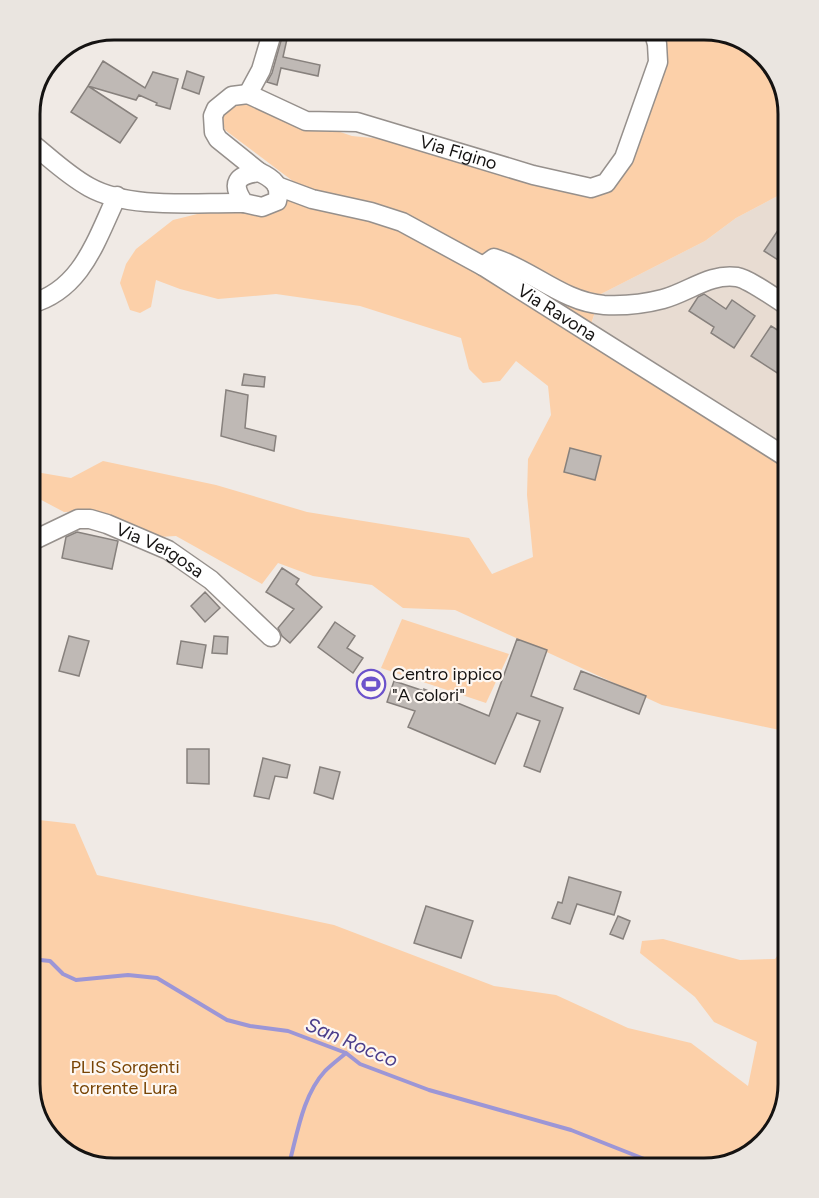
<svg xmlns="http://www.w3.org/2000/svg" width="819" height="1198" viewBox="0 0 819 1198" font-family="Figtree,sans-serif">
<style>
.built{fill:#e8dcd2}
.green{fill:#fcd0a9}
.lines{fill:none;stroke-linecap:round;stroke-linejoin:round}
.stream{stroke:#9c96d6;stroke-width:4}
.building{fill:#bfb9b5;stroke:#87817d;stroke-width:1.5}
.minor-casing{stroke:#96908c;stroke-width:21}
.minor{stroke:#fff;stroke-width:18}
.labels{text-anchor:middle;stroke-width:4.5;stroke-linejoin:round;paint-order:stroke}
.street-label{font-size:18px;fill:#151312;stroke:#fdf7f2}
.poi-label{font-size:18px;fill:#151312;stroke:#fdf7f2;text-anchor:start}
.park-label{font-size:18px;fill:#784405;stroke:#fdf7f2}
.water-label{font-size:20px;font-style:italic;fill:#4b3d8a;stroke:#fdf7f2}
.rim{fill:none;stroke:#151312;stroke-width:3}
</style>
<rect width="100%" height="100%" fill="#f0eae5"/>
<path class="built" d="M 789,190 L 789,449 L 590,328 L 601,294 L 705,241 L 736,218 Z"/>
<path class="green" d="M 663,30 L 710,30 L 747,41 L 778,72 L 789,114 L 789,190 L 736,218 L 705,241 L 601,294 L 590,327 L 789,449 L 789,732 L 662,705 L 455,610 L 403,608 L 372,585 L 313,576 L 278,563 L 262,584 L 176,536 L 159,537 L 127,522 L 89,511 L 64,512 L 30,494 L 30,471 L 71,478 L 103,461 L 216,485 L 307,512 L 469,538 L 492,574 L 533,557 L 527,495 L 528,459 L 551,415 L 548,386 L 516,361 L 500,381 L 483,383 L 469,369 L 461,338 L 360,306 L 276,294 L 218,299 L 180,289 L 156,280 L 151,307 L 140,313 L 130,310 L 120,283 L 126,264 L 136,249 L 173,220 L 302,188 L 225,130 L 221,116 L 235,103 L 249,101 L 352,136 L 383,139 L 596,196 L 629,165 L 667,62 Z
M 402,619 L 509,654 L 486,703 L 381,668 Z
M 30,819 L 75,824 L 97,875 L 334,925 L 494,986 L 556,995 L 628,1028 L 691,1043 L 748,1086 L 757,1042 L 714,1022 L 695,997 L 640,953 L 642,941 L 663,939 L 740,960 L 775,959 L 789,940 L 789,1084 L 778,1126 L 747,1157 L 705,1168 L 445,1168 L 387,1157 L 354,1168 L 109,1168 L 68,1154 L 41,1126 L 30,1084 Z"/>
<g class="lines">
<path class="stream" d="M 30,959 L 50,961 L 63,974 L 76,980 L 128,975 L 157,978 L 227,1020 L 250,1026 L 288,1031 L 346,1053 L 360,1064 L 429,1090 L 571,1130 L 667,1168
M 288,1168 C 297,1136 302,1096 325,1071 C 331,1065 339,1059 346,1053"/>
</g>
<path class="building" d="M 284,30 L 289,30 L 283,57 L 320,65 L 318,76 L 281,68 L 277,85 L 267,82 L 272,73 Z
M 103,61 L 145,88 L 153,72 L 178,79 L 170,109 L 156,105 L 157,103 L 139,95 L 136,100 L 88,86 Z
M 187,71 L 204,77 L 199,94 L 182,88 Z
M 88,86 L 137,118 L 120,143 L 71,112 Z
M 789,214 L 789,267 L 764,251 Z
M 704,294 L 726,309 L 732,300 L 755,316 L 734,348 L 711,333 L 714,327 L 689,311 L 698,297 Z
M 771,326 L 789,337 L 789,371 L 785,378 L 751,356 Z
M 244,374 L 265,377 L 264,387 L 242,385 Z
M 226,390 L 248,395 L 245,428 L 276,436 L 274,451 L 221,436 Z
M 570,448 L 601,456 L 595,480 L 564,472 Z
M 77,532 L 118,541 L 112,569 L 62,558 L 66,537 Z
M 282,568 L 299,579 L 296,584 L 322,607 L 290,643 L 282,636 L 278,628 L 294,609 L 266,592 Z
M 205,592 L 220,608 L 205,622 L 191,606 Z
M 335,622 L 355,636 L 347,648 L 363,658 L 353,673 L 318,647 Z
M 69,636 L 89,641 L 79,676 L 59,671 Z
M 214,636 L 228,637 L 227,654 L 212,653 Z
M 517,639 L 547,650 L 531,696 L 563,708 L 540,772 L 524,766 L 540,721 L 517,713 L 495,764 L 408,727 L 415,711 L 387,702 L 394,681 L 424,691 L 424,689 L 489,716 Z
M 181,641 L 206,645 L 202,668 L 177,664 Z
M 581,671 L 646,696 L 639,714 L 574,689 Z
M 187,749 L 209,749 L 209,784 L 187,783 Z
M 263,758 L 290,765 L 287,778 L 275,776 L 269,799 L 254,796 Z
M 320,767 L 340,772 L 333,799 L 314,793 Z
M 569,877 L 621,892 L 614,915 L 577,904 L 570,924 L 552,918 L 558,902 L 562,903 Z
M 426,906 L 473,921 L 461,958 L 414,943 Z
M 618,916 L 630,921 L 623,939 L 610,934 Z"/>
<g class="lines">
<g class="minor-casing">
<g id="minor">
<path d="M 248,94 L 261,70 L 273,30"/>
<path d="M 30,142 C 49,157 67,175 89,187 C 130,210 197,202 244,203"/>
<path id="s1" d="M 259,172 L 218,139 L 214,132 L 213,116 L 216,109 L 232,96 L 248,94 L 306,121 L 357,122 L 533,175 L 591,188 L 606,183 L 624,158 L 658,62 L 657,44 L 653,30"/>
<path d="M 259,172 C 272,178 282,185 277,201 L 262,207 L 244,203 C 230,183 237,175 259,172 Z"/>
<path id="s2" d="M 277,186 L 312,199 L 371,212 L 402,222 L 483,266 L 789,459"/>
<path d="M 483,266 L 494,258 C 532,270 563,302 604,305 C 624,306 644,304 663,299 C 689,292 710,273 737,277 C 749,279 778,300 789,307"/>
<path d="M 30,304 C 82,290 96,240 117,196"/>
<path id="s3" d="M 30,542 L 78,519 L 90,519 L 107,524 L 168,550 L 211,580 L 271,637"/>
</g>
</g>
<use href="#minor" class="minor"/>
</g>
<defs>
<g id="stadium-ring" transform="scale(1.5)"><circle r="9.5" fill="#fdf7f2" stroke="#6b52cb" stroke-width="1.5"/><path d="M0-5a6.5 5 0 1 0 0 10a6.5 5 0 1 0 0-10ZM-3.5-1.8h7v3.6h-7Z" fill="#6b52cb"/></g>
</defs>
<g fill-rule="evenodd">
<use href="#stadium-ring" x="371" y="684"/>
</g>
<g class="labels">
<g class="street-label">
<text dy="6" stroke="none"><textPath href="#s1" startOffset="342">Via Figino</textPath></text>
<text dy="6" stroke="none"><textPath href="#s2" startOffset="310">Via Ravona</textPath></text>
<text dy="6" stroke="none"><textPath href="#s3" startOffset="142">Via Vergosa</textPath></text>
</g>
<g class="poi-label">
<text x="392" y="680">Centro ippico<tspan x="392" dy="21">"A colori"</tspan></text>
</g>
<g class="park-label">
<text x="125" y="1073">PLIS Sorgenti<tspan x="125" dy="21">torrente Lura</tspan></text>
</g>
<g class="water-label">
<text transform="translate(352 1042) rotate(23)" y="7">San Rocco</text>
</g>
</g>
<path d="M0 0H819V1198H0ZM114 40H704A74 74 0 0 1 778 114V1084A74 74 0 0 1 704 1158H114A74 74 0 0 1 40 1084V114A74 74 0 0 1 114 40Z" fill="#eae5e0" fill-rule="evenodd"/>
<path class="rim" d="M114 40H704A74 74 0 0 1 778 114V1084A74 74 0 0 1 704 1158H114A74 74 0 0 1 40 1084V114A74 74 0 0 1 114 40Z"/>
</svg>
